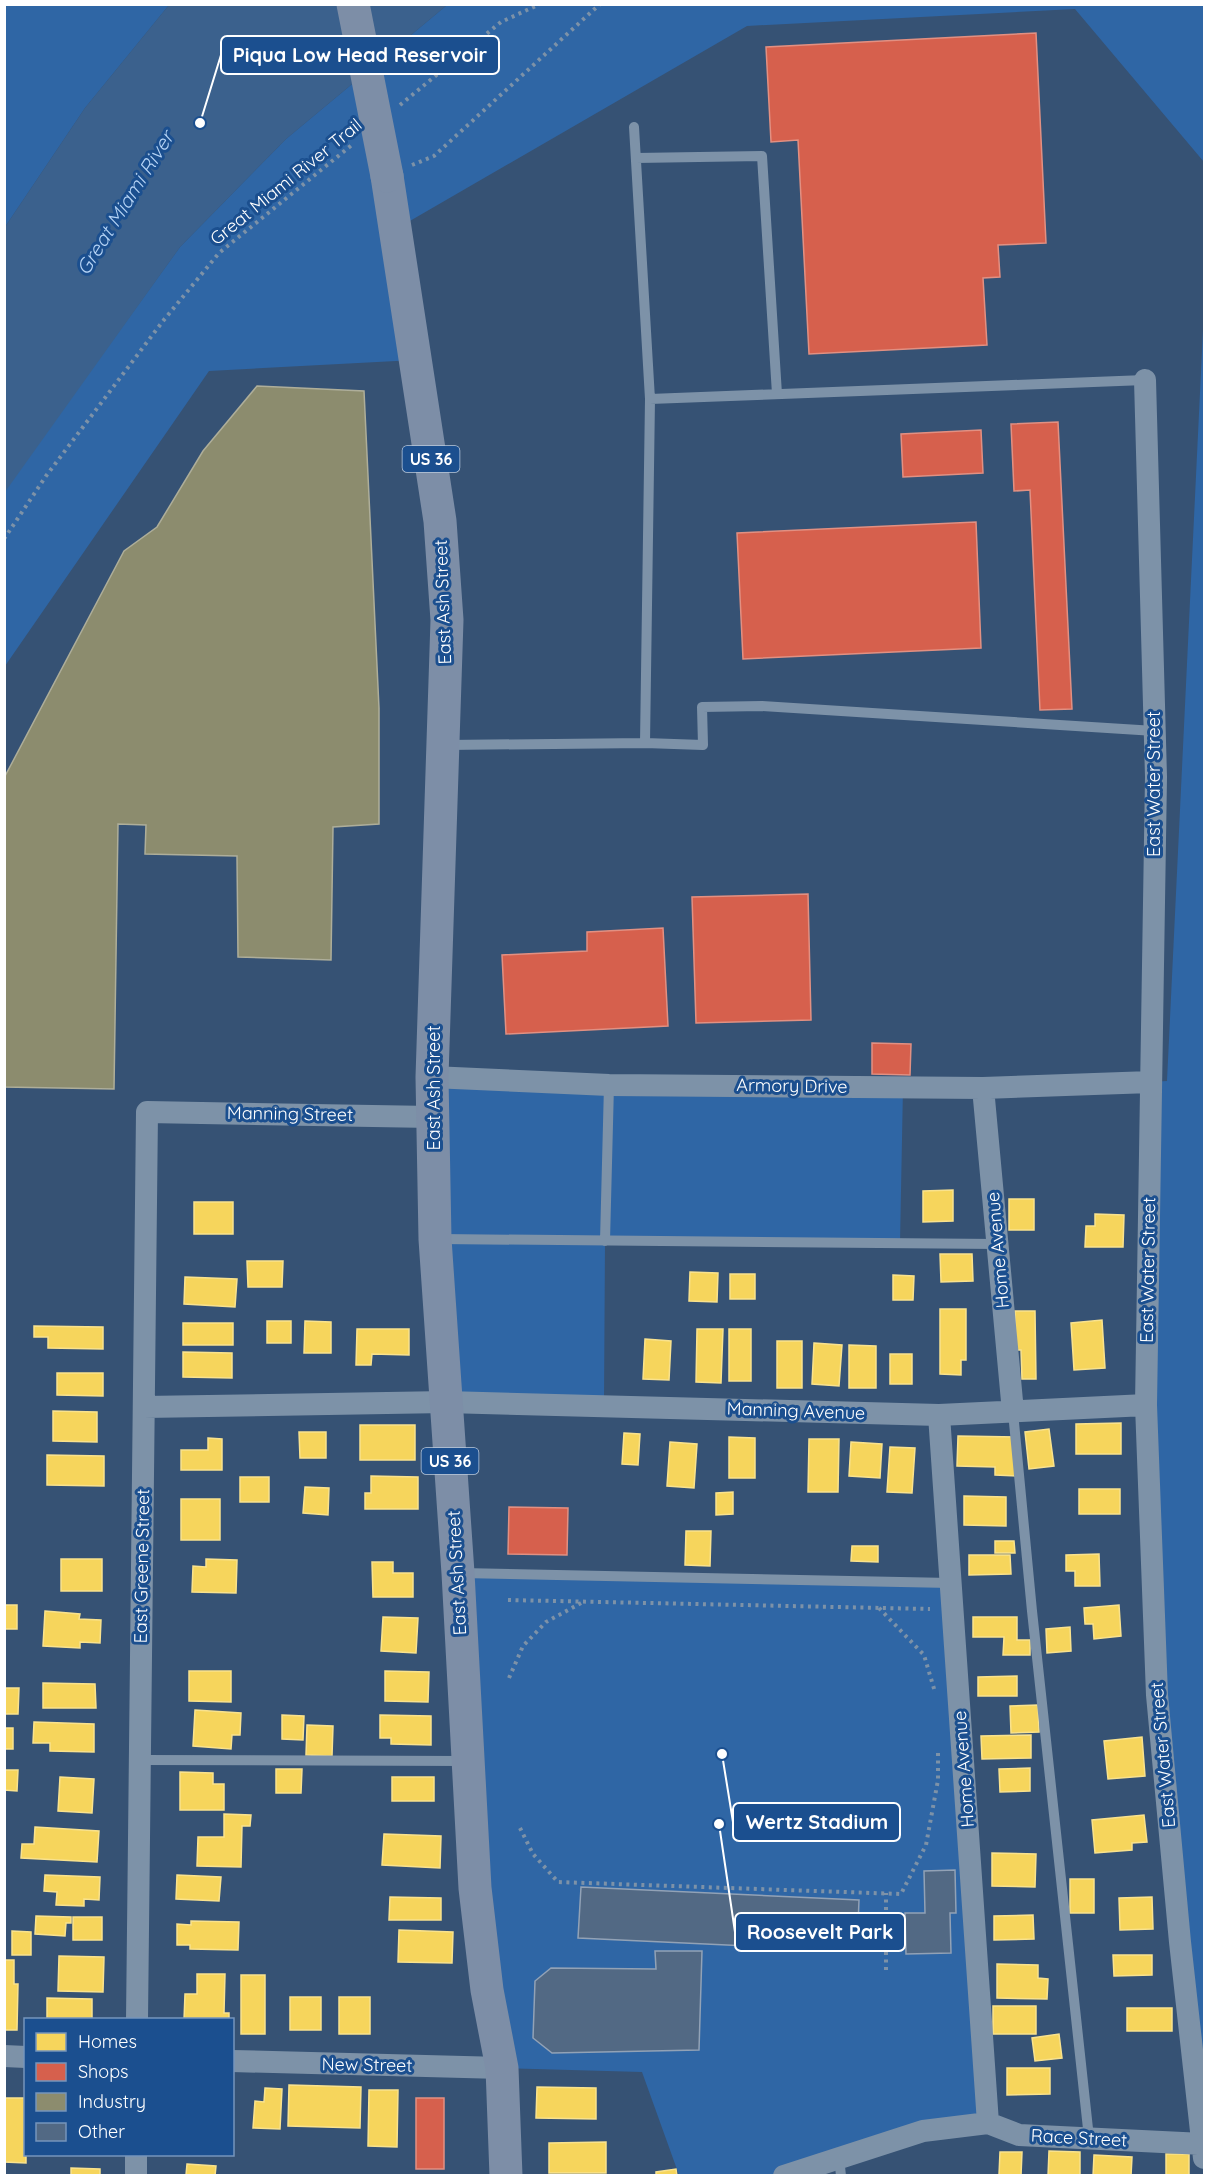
<svg xmlns="http://www.w3.org/2000/svg" width="1209" height="2180" viewBox="0 0 1209 2180" font-family="Quicksand,sans-serif">
<style>
.green{fill:#2f66a5}
.water{fill:#3b618d}
.homes{fill:#f6d55c;stroke:#f9e28d;stroke-width:1.5}
.shops{fill:#d6604d;stroke:#e29082;stroke-width:1.5}
.industry{fill:#8c8c6e;stroke:#aeae9a;stroke-width:1.5}
.building{fill:#526984;stroke:#92a2b6;stroke-width:1.5}
.lines{fill:none;stroke-linecap:round;stroke-linejoin:round}
.path{stroke:#7d92a8;stroke-width:4;stroke-dasharray:3 4.5;stroke-linecap:butt}
.lane{stroke:#7d92a8;stroke-width:10}
.street{stroke:#7d92a8;stroke-width:22}
.primary{stroke:#7d8ea7;stroke-width:33}
.primary-bridge{stroke:#7d8ea7;stroke-width:33}
.labels{text-anchor:middle;stroke-width:6;stroke-linejoin:round;paint-order:stroke}
.shield{fill:#1b4f8f;stroke:#bbcadd;stroke-width:1.5}
.shield-label{font-size:16px;font-weight:bold;fill:#fff}
.street-label{font-size:18px;fill:#fff;stroke:#1b4f8f}
.water-label{font-size:20px;font-style:italic;fill:#b5d3f5;stroke:#1b4f8f}
.leader{fill:none;stroke:#fff;stroke-width:2}
.callout-dot{fill:#fff;stroke:#1b4f8f;stroke-width:2}
.callout{fill:#1b4f8f;stroke:#fff;stroke-width:2}
.callout-label{font-size:20px;text-anchor:middle;font-weight:bold;fill:#fff}
</style>
<rect width="100%" height="100%" fill="#365274"/>
<path class="green" d="M 5,5 L 169,5 L 85,108 L 5,227 Z
M 447,5 L 1204,5 L 1204,162 L 1075,9 L 747,26 L 396,229 L 415,360 L 209,371 L 5,666 L 4,492 L 11,481 L 180,247 L 286,139 Z
M 1204,309 L 1204,2158 L 1157,1695 L 1151,1082 L 1167,1081 Z
M 432,1077 L 903,1087 L 900,1243 L 605,1241 L 604,1405 L 446,1402 Z
M 458,1573 L 951,1583 L 988,2123 L 784,2175 L 679,2175 L 642,2072 L 502,2068 Z"/>
<path class="water" d="M 169,5 L 447,5 L 286,139 L 180,247 L 5,492 L 5,227 L 85,108 Z"/>
<path class="homes" d="M 953,1190 L 953,1221 L 923,1222 L 923,1191 Z
M 1009,1199 L 1034,1199 L 1034,1230 L 1009,1230 Z
M 194,1202 L 233,1202 L 233,1234 L 194,1234 Z
M 1095,1214 L 1124,1215 L 1123,1247 L 1085,1247 L 1086,1226 L 1095,1226 Z
M 940,1254 L 972,1254 L 973,1281 L 941,1282 Z
M 247,1261 L 283,1261 L 282,1287 L 248,1287 Z
M 690,1272 L 718,1273 L 717,1302 L 689,1301 Z
M 730,1274 L 755,1274 L 755,1299 L 730,1299 Z
M 893,1275 L 914,1276 L 913,1300 L 893,1300 Z
M 185,1277 L 237,1279 L 235,1307 L 184,1304 Z
M 940,1309 L 966,1309 L 966,1360 L 961,1360 L 961,1375 L 940,1374 Z
M 1015,1311 L 1035,1311 L 1036,1379 L 1022,1379 L 1021,1350 L 1016,1350 Z
M 1102,1320 L 1105,1368 L 1074,1370 L 1071,1323 Z
M 267,1321 L 291,1321 L 291,1343 L 267,1343 Z
M 305,1321 L 331,1322 L 331,1353 L 304,1353 Z
M 183,1323 L 233,1323 L 233,1345 L 183,1345 Z
M 34,1326 L 103,1327 L 103,1349 L 48,1348 L 48,1337 L 34,1337 Z
M 357,1329 L 409,1329 L 409,1355 L 372,1354 L 371,1365 L 356,1365 Z
M 697,1329 L 723,1329 L 721,1383 L 696,1382 Z
M 729,1329 L 751,1329 L 751,1381 L 729,1381 Z
M 645,1339 L 671,1341 L 669,1380 L 643,1379 Z
M 777,1341 L 802,1341 L 802,1388 L 777,1388 Z
M 814,1343 L 842,1345 L 839,1386 L 812,1384 Z
M 849,1345 L 876,1346 L 876,1388 L 849,1388 Z
M 183,1352 L 232,1353 L 232,1378 L 183,1377 Z
M 890,1354 L 912,1354 L 912,1384 L 890,1384 Z
M 57,1373 L 103,1373 L 103,1396 L 57,1395 Z
M 53,1411 L 97,1412 L 97,1442 L 53,1441 Z
M 1121,1423 L 1121,1454 L 1076,1454 L 1076,1424 Z
M 360,1425 L 415,1425 L 415,1460 L 360,1460 Z
M 1049,1429 L 1054,1466 L 1029,1469 L 1025,1432 Z
M 299,1432 L 326,1432 L 326,1458 L 300,1458 Z
M 624,1433 L 640,1434 L 638,1465 L 622,1464 Z
M 958,1436 L 1017,1437 L 1017,1476 L 995,1475 L 995,1467 L 957,1466 Z
M 729,1437 L 755,1438 L 755,1478 L 729,1478 Z
M 208,1438 L 222,1439 L 222,1470 L 181,1470 L 181,1450 L 208,1450 Z
M 809,1439 L 839,1439 L 838,1492 L 808,1492 Z
M 670,1442 L 697,1444 L 694,1488 L 667,1486 Z
M 851,1442 L 882,1444 L 880,1478 L 849,1476 Z
M 890,1447 L 915,1448 L 912,1493 L 887,1492 Z
M 47,1455 L 104,1456 L 104,1486 L 47,1485 Z
M 371,1476 L 418,1477 L 418,1509 L 365,1509 L 365,1493 L 371,1493 Z
M 240,1477 L 269,1477 L 269,1502 L 240,1502 Z
M 305,1487 L 329,1488 L 328,1515 L 303,1513 Z
M 1079,1489 L 1120,1489 L 1120,1514 L 1079,1514 Z
M 733,1492 L 733,1514 L 716,1515 L 716,1493 Z
M 964,1496 L 1006,1497 L 1006,1526 L 964,1525 Z
M 181,1499 L 220,1499 L 220,1540 L 181,1540 Z
M 686,1531 L 711,1531 L 710,1566 L 685,1565 Z
M 995,1541 L 1014,1541 L 1015,1553 L 995,1553 Z
M 852,1546 L 878,1546 L 878,1562 L 851,1561 Z
M 1099,1554 L 1100,1586 L 1075,1586 L 1075,1571 L 1066,1571 L 1066,1555 Z
M 969,1555 L 1010,1555 L 1011,1574 L 969,1575 Z
M 61,1559 L 102,1559 L 102,1591 L 61,1591 Z
M 206,1559 L 237,1560 L 236,1593 L 192,1592 L 193,1566 L 206,1567 Z
M 372,1562 L 393,1562 L 393,1573 L 413,1573 L 413,1597 L 373,1597 Z
M 4,1605 L 17,1605 L 17,1629 L 4,1629 Z
M 1119,1605 L 1121,1636 L 1094,1639 L 1093,1624 L 1085,1624 L 1084,1608 Z
M 45,1611 L 80,1614 L 79,1619 L 101,1620 L 100,1643 L 80,1642 L 80,1648 L 43,1646 Z
M 383,1617 L 418,1618 L 416,1653 L 381,1651 Z
M 973,1617 L 1017,1617 L 1017,1640 L 1030,1640 L 1030,1655 L 1003,1655 L 1004,1637 L 973,1637 Z
M 1070,1627 L 1071,1651 L 1047,1653 L 1046,1629 Z
M 189,1671 L 231,1671 L 231,1702 L 189,1701 Z
M 385,1671 L 429,1672 L 428,1702 L 385,1701 Z
M 1017,1676 L 1017,1696 L 978,1696 L 978,1677 Z
M 43,1683 L 95,1684 L 96,1708 L 43,1708 Z
M 4,1688 L 19,1688 L 18,1714 L 4,1714 Z
M 1038,1705 L 1039,1732 L 1011,1733 L 1010,1706 Z
M 195,1710 L 241,1713 L 240,1735 L 232,1735 L 231,1749 L 193,1746 Z
M 282,1715 L 304,1716 L 303,1740 L 282,1739 Z
M 380,1715 L 431,1716 L 431,1745 L 391,1744 L 391,1738 L 380,1738 Z
M 34,1722 L 94,1724 L 94,1752 L 50,1751 L 50,1743 L 33,1743 Z
M 307,1725 L 333,1726 L 332,1756 L 306,1755 Z
M 4,1728 L 13,1728 L 13,1749 L 4,1749 Z
M 1031,1735 L 1031,1758 L 982,1759 L 981,1736 Z
M 1142,1737 L 1145,1776 L 1108,1779 L 1104,1741 Z
M 1030,1768 L 1030,1791 L 1000,1792 L 999,1769 Z
M 276,1769 L 302,1769 L 301,1793 L 276,1793 Z
M 4,1770 L 18,1770 L 17,1791 L 4,1790 Z
M 180,1772 L 213,1773 L 213,1784 L 224,1784 L 224,1810 L 180,1810 Z
M 60,1777 L 94,1779 L 92,1813 L 58,1811 Z
M 392,1777 L 434,1777 L 434,1801 L 392,1801 Z
M 224,1814 L 251,1815 L 250,1826 L 242,1826 L 241,1867 L 197,1866 L 198,1837 L 224,1837 Z
M 1144,1815 L 1147,1842 L 1132,1843 L 1132,1850 L 1095,1853 L 1092,1820 Z
M 35,1827 L 99,1831 L 97,1862 L 21,1858 L 22,1844 L 34,1844 Z
M 384,1834 L 441,1836 L 440,1868 L 382,1865 Z
M 992,1853 L 1036,1854 L 1035,1887 L 992,1886 Z
M 45,1875 L 100,1877 L 99,1900 L 84,1899 L 84,1906 L 56,1905 L 57,1892 L 44,1891 Z
M 177,1875 L 221,1877 L 219,1901 L 176,1899 Z
M 1070,1879 L 1094,1879 L 1094,1913 L 1070,1913 Z
M 390,1897 L 441,1898 L 441,1920 L 389,1920 Z
M 1152,1897 L 1153,1929 L 1120,1930 L 1119,1898 Z
M 1033,1915 L 1034,1939 L 994,1940 L 994,1916 Z
M 36,1916 L 71,1917 L 71,1923 L 66,1923 L 65,1936 L 35,1934 Z
M 73,1917 L 102,1917 L 102,1940 L 73,1940 Z
M 191,1921 L 239,1922 L 238,1950 L 190,1949 L 190,1945 L 177,1945 L 177,1924 L 191,1925 Z
M 399,1930 L 453,1932 L 452,1963 L 398,1962 Z
M 12,1931 L 31,1932 L 31,1955 L 12,1955 Z
M 1113,1955 L 1152,1955 L 1152,1975 L 1114,1976 Z
M 59,1956 L 104,1957 L 103,1992 L 58,1991 Z
M 4,1960 L 14,1960 L 14,1984 L 18,1984 L 17,2030 L 4,2030 Z
M 997,1964 L 1038,1965 L 1038,1978 L 1048,1979 L 1047,1999 L 997,1998 Z
M 197,1974 L 225,1974 L 224,2013 L 229,2013 L 229,2020 L 184,2020 L 185,1994 L 197,1994 Z
M 241,1975 L 265,1975 L 265,2034 L 241,2034 Z
M 290,1997 L 321,1997 L 321,2030 L 290,2030 Z
M 339,1997 L 370,1997 L 370,2034 L 339,2034 Z
M 47,1998 L 92,1999 L 92,2020 L 47,2020 Z
M 993,2006 L 1036,2006 L 1036,2034 L 993,2034 Z
M 1127,2008 L 1172,2008 L 1172,2031 L 1127,2031 Z
M 1059,2034 L 1062,2058 L 1035,2061 L 1032,2038 Z
M 1007,2068 L 1050,2068 L 1050,2094 L 1007,2095 Z
M 289,2085 L 361,2087 L 360,2128 L 288,2126 Z
M 537,2087 L 596,2088 L 596,2119 L 536,2118 Z
M 265,2088 L 282,2089 L 280,2129 L 253,2128 L 255,2101 L 264,2102 Z
M 369,2090 L 398,2090 L 397,2147 L 368,2146 Z
M 4,2098 L 26,2098 L 26,2163 L 4,2162 Z
M 606,2142 L 606,2173 L 549,2173 L 549,2143 Z
M 1049,2151 L 1080,2152 L 1080,2176 L 1048,2176 Z
M 1000,2152 L 1022,2152 L 1021,2176 L 999,2175 Z
M 1166,2154 L 1189,2154 L 1189,2176 L 1166,2176 Z
M 1094,2155 L 1132,2157 L 1131,2176 L 1093,2176 Z
M 187,2164 L 216,2166 L 215,2176 L 173,2176 L 186,2175 Z
M 71,2168 L 100,2169 L 100,2176 L 71,2176 Z
M 676,2169 L 677,2176 L 656,2176 L 656,2172 Z"/>
<path class="shops" d="M 1036,33 L 1046,243 L 998,245 L 1000,277 L 983,278 L 987,345 L 809,354 L 798,140 L 771,142 L 766,47 Z
M 1058,422 L 1072,709 L 1040,710 L 1030,490 L 1014,491 L 1011,424 Z
M 981,430 L 983,473 L 903,477 L 901,434 Z
M 976,522 L 981,648 L 743,659 L 737,533 Z
M 808,894 L 811,1020 L 696,1023 L 692,897 Z
M 663,928 L 668,1026 L 506,1034 L 502,955 L 587,951 L 587,932 Z
M 872,1043 L 911,1044 L 910,1075 L 872,1074 Z
M 509,1507 L 568,1508 L 567,1555 L 508,1554 Z
M 416,2098 L 444,2098 L 444,2169 L 416,2169 Z"/>
<path class="industry" d="M 257,386 L 364,391 L 379,708 L 379,824 L 333,827 L 331,960 L 238,957 L 237,856 L 145,854 L 146,825 L 118,824 L 114,1089 L 4,1087 L 4,778 L 124,551 L 157,527 L 203,451 Z"/>
<path class="building" d="M 955,1870 L 956,1913 L 950,1913 L 951,1953 L 906,1954 L 905,1913 L 925,1913 L 924,1871 Z
M 581,1887 L 859,1900 L 857,1951 L 578,1938 Z
M 655,1951 L 702,1951 L 699,2050 L 552,2053 L 533,2038 L 535,1981 L 551,1968 L 656,1969 Z"/>
<g class="lines">
<path class="path" d="M 400,105 L 501,22 L 540,4
M 412,165 L 434,156 L 600,4
M 4,539 L 46,476 L 163,321 L 219,253 L 353,144
M 508,1600 L 930,1609
M 879,1608 L 924,1655 L 935,1692
M 509,1678 L 523,1646 L 546,1622 L 583,1602
M 520,1828 L 533,1854 L 558,1882 L 901,1894 L 926,1845 L 938,1780 L 938,1750
M 886,1970 L 886,1893"/>
<path class="lane" d="M 634,127 L 650,399 L 645,743
M 636,158 L 762,156 L 777,394
M 650,399 L 1145,380
M 447,745 L 645,743 L 703,745 L 702,707 L 762,706 L 1155,731
M 440,1239 L 997,1244
M 605,1241 L 609,1085
M 1013,1412 L 1032,1611 L 1089,2138
M 461,1573 L 951,1583
M 140,1760 L 464,1761
M 839,2157 L 841,2176"/>
<path class="street" d="M 1145,380 L 1156,777 L 1146,1405 L 1157,1695 L 1180,1942 L 1204,2158
M 432,1077 L 609,1085 L 983,1088 L 1151,1082
M 983,1088 L 1013,1412
M 144,1407 L 446,1402 L 939,1415 L 1146,1405
M 939,1415 L 988,2123
M 137,2020 L 147,1112 L 432,1117
M 4,2056 L 26,2057
M 232,2061 L 502,2068
M 136,2176 L 136,2154
M 784,2176 L 923,2131 L 988,2123 L 1019,2135 L 1203,2144"/>
<path class="primary" d="M 387,176 L 440,521 L 447,620 L 432,1077 L 435,1239 L 458,1573 L 475,1888 L 487,1990 L 502,2068 L 506,2176"/>
<path class="primary-bridge" d="M 353,4 L 387,176"/>
</g>
<g class="labels">
<g class="shield">
<rect x="402.5" y="446" width="57" height="26" rx="4.5"/>
<rect x="421.5" y="1448" width="57" height="26" rx="4.5"/>
</g>
<g class="shield-label">
<text x="431" y="465">US 36</text>
<text x="450" y="1467">US 36</text>
</g>
<g class="street-label">
<text transform="translate(286 182) rotate(-39)" y="6">Great Miami River Trail</text>
<text transform="translate(443 602) rotate(-92)" y="6">East Ash Street</text>
<text transform="translate(1154 784) rotate(-90)" y="6">East Water Street</text>
<text transform="translate(792 1086) rotate(1)" y="6">Armory Drive</text>
<text transform="translate(434 1088) rotate(-90)" y="6">East Ash Street</text>
<text transform="translate(290 1114) rotate(1)" y="6">Manning Street</text>
<text transform="translate(998 1250) rotate(-95)" y="6">Home Avenue</text>
<text transform="translate(1148 1270) rotate(-89)" y="6">East Water Street</text>
<text transform="translate(796 1411) rotate(2)" y="6">Manning Avenue</text>
<text transform="translate(142 1566) rotate(-89)" y="6">East Greene Street</text>
<text transform="translate(457 1573) rotate(-93)" y="6">East Ash Street</text>
<text transform="translate(1163 1755) rotate(-95)" y="6">East Water Street</text>
<text transform="translate(964 1769) rotate(-94)" y="6">Home Avenue</text>
<text transform="translate(367 2065) rotate(1)" y="6">New Street</text>
<text transform="translate(1079 2138) rotate(3)" y="6">Race Street</text>
</g>
<g class="water-label">
<text transform="translate(125 203) rotate(-58)" y="7">Great Miami River</text>
</g>
</g>
<path class="leader" d="M200 123L221 55M722 1754L733 1822M719 1824L735 1932"/>
<g class="callout-dot">
<circle cx="200" cy="123" r="6"/>
<circle cx="722" cy="1754" r="6"/>
<circle cx="719" cy="1824" r="6"/>
</g>
<g class="callout">
<rect x="221" y="36" width="278" height="38" rx="6"/>
<rect x="733" y="1803" width="167" height="38" rx="6"/>
<rect x="735" y="1913" width="170" height="38" rx="6"/>
</g>
<g class="callout-label">
<text x="360" y="62">Piqua Low Head Reservoir</text>
<text x="817" y="1829">Wertz Stadium</text>
<text x="820" y="1939">Roosevelt Park</text>
</g>
<rect width="1209" height="2180" fill="none" stroke="#ffffff" stroke-width="12"/>
<rect x="24" y="2018" width="210" height="138" fill="#1b4f8f" stroke="#7695bc" stroke-width="1.5"/>
<rect x="36" y="2033" width="30" height="18" fill="#f6d55c" stroke="#7695bc" stroke-width="1.5"/>
<text x="78" y="2048" font-size="18" fill="#ffffff">Homes</text>
<rect x="36" y="2063" width="30" height="18" fill="#d6604d" stroke="#7695bc" stroke-width="1.5"/>
<text x="78" y="2078" font-size="18" fill="#ffffff">Shops</text>
<rect x="36" y="2093" width="30" height="18" fill="#8c8c6e" stroke="#7695bc" stroke-width="1.5"/>
<text x="78" y="2108" font-size="18" fill="#ffffff">Industry</text>
<rect x="36" y="2123" width="30" height="18" fill="#526984" stroke="#7695bc" stroke-width="1.5"/>
<text x="78" y="2138" font-size="18" fill="#ffffff">Other</text>
</svg>
